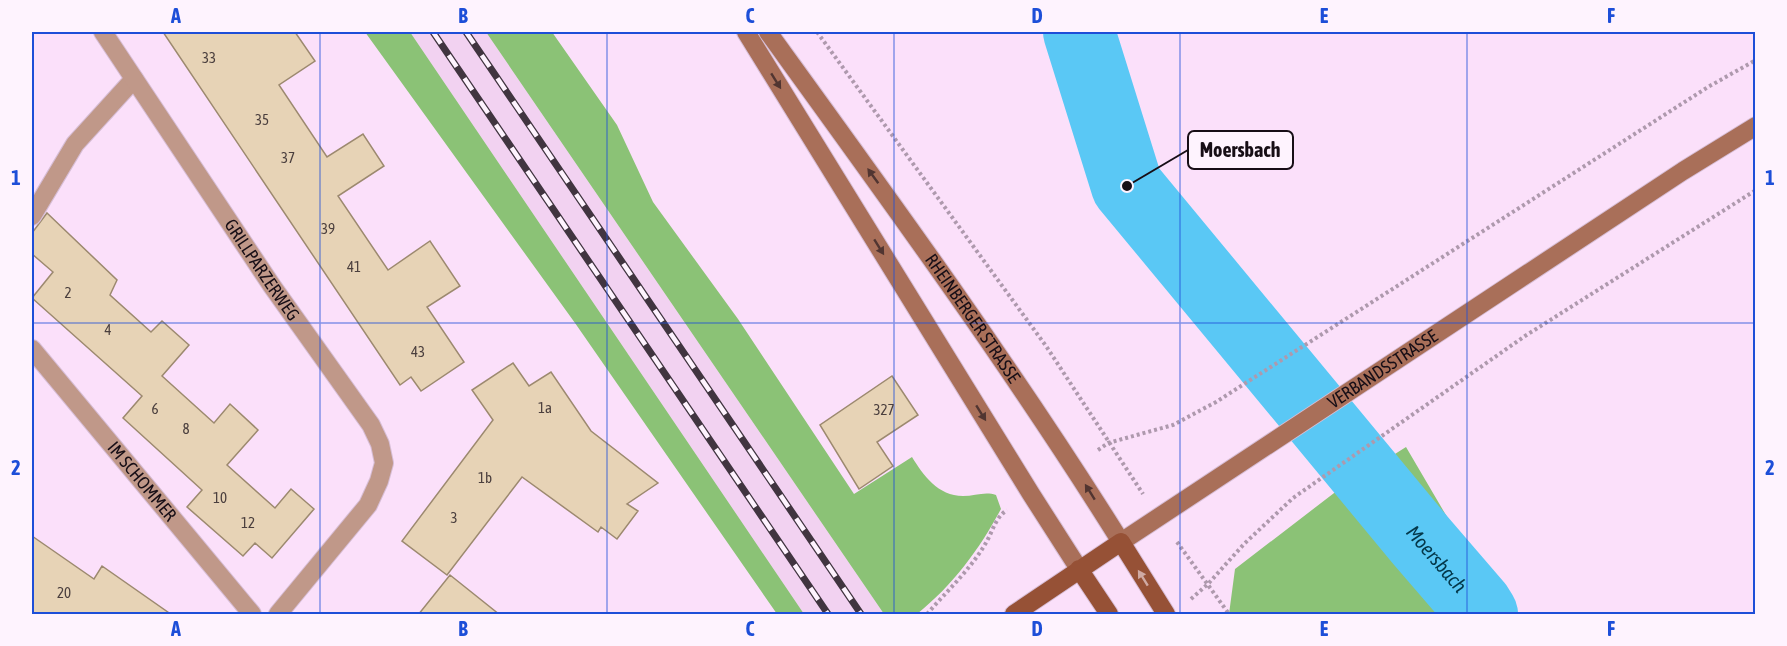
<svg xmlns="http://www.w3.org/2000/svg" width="1787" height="646" viewBox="0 0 1787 646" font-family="'Asap Condensed',sans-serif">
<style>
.built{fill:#f2d2f1}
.forest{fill:#8bc276}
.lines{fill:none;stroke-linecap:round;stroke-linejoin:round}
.river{stroke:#5ac8f5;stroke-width:72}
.building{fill:#e7d3b6;stroke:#9c896f;stroke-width:1.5}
.lane-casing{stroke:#d7bed6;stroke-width:20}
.street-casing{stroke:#d7bed6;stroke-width:20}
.secondary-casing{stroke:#d7bed6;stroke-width:20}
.primary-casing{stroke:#d7bed6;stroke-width:20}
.path{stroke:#ae99ad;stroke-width:4;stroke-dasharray:3 3;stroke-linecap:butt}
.lane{stroke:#c09889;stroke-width:18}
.street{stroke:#c09889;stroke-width:18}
.secondary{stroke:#a96f59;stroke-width:18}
.primary{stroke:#965136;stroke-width:18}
.rail-casing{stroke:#413540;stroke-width:7}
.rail{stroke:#fef3fe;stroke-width:4.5;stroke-dasharray:14;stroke-linecap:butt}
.oneway{fill:#513531}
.oneway2{fill:#cfaaa4}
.grid{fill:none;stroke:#1d4ed8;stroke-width:1.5;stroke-opacity:0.55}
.labels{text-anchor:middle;stroke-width:4.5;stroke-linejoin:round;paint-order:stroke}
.number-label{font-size:15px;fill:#4b3f3e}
.street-label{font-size:18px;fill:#170e16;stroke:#fef3fe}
.water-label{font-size:20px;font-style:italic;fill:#04384a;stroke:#fef3fe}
.leader{fill:none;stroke:#170e16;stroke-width:2}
.callout-dot{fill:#170e16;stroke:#fef3fe;stroke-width:2}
.callout{fill:#fef3fe;stroke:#170e16;stroke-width:2}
.callout-label{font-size:20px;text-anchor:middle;font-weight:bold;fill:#170e16}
.neatline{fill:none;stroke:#1d4ed8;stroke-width:2}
.grid-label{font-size:20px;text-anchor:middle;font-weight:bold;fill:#1d4ed8}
</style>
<rect width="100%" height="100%" fill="#fbe0fa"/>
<path class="built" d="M 410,32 L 486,32 L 884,614 L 804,614 Z"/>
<path class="forest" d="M 365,32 L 410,32 L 804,614 L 777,614 L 575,323 Z
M 486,32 L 552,32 L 617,125 L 653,202 L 738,319 L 854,494 L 912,457 C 923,475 938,496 963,496 C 975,496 985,491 996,495 L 1001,509 C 979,550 953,585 917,614 L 884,614 Z
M 1406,447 L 1504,614 L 1229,614 L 1235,569 L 1338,490 Z"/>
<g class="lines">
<path class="river" id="s1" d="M 1079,32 L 1127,186 L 1421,541 L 1477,606 L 1482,614"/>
</g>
<path class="building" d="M 163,32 L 295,32 L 315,61 L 279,85 L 327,157 L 363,134 L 384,166 L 338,196 L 388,270 L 430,241 L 460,286 L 427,307 L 464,362 L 421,391 L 411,377 L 400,385 Z
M 47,213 L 117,280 L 110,295 L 151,332 L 162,321 L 189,345 L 162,376 L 214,423 L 230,404 L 258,430 L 227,465 L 275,508 L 291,489 L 314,509 L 272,558 L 255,543 L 243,556 L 187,507 L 202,490 L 123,418 L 142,396 L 32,298 L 53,272 L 32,254 L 32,233 Z
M 513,363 L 529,386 L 551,372 L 591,431 L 658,483 L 627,504 L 638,511 L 617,539 L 601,527 L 598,532 L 522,477 L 447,575 L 402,541 L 493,420 L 472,390 Z
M 892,376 L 918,415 L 877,442 L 893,466 L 859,489 L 820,425 Z
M 32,536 L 94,579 L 102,566 L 172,615 L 32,615 Z
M 450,575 L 500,615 L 418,615 Z"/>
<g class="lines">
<g class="lane-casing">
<g id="lane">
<path d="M 32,216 L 75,144 L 134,79"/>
<path id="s2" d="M 32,349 L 252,614"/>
</g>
</g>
<g class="street-casing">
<g id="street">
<path id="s3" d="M 103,32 L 272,286 L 371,425 L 380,444 L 384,463 L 379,481 L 368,505 L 278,614"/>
</g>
</g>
<g class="secondary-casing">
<g id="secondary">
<path d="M 746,32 L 1031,494 L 1079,569"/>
<path id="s4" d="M 768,32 C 889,199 1011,366 1121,542 L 1683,171 L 1756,126"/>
</g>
</g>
<g class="primary-casing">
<path id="primary" d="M 1079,569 L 1109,614
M 1014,614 L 1121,542 L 1166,614"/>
</g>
<path class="path" d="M 817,32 L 1046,346 L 1143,494
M 1098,450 L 1108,443 L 1173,425 L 1216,402 L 1708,87 L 1756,60
M 1177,542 L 1229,614
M 1191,599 L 1208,584 L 1244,544 L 1293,498 L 1525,336 L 1756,190
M 927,614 C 947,591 972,568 987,541 C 993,530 996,517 1007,510"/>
<use href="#lane" class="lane"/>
<use href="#street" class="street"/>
<use href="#secondary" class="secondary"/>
<use href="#primary" class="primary"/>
<g class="rail-casing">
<path id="rail" d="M 433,32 L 828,614
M 466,32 L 861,614"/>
</g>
<use href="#rail" class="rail"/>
</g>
<defs><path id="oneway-solid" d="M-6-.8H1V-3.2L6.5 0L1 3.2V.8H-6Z" transform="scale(1.5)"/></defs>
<g class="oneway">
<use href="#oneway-solid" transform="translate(776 81) rotate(58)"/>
<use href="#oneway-solid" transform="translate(873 176) rotate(-126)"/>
<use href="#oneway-solid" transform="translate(879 247) rotate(58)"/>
<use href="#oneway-solid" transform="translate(981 413) rotate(58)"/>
<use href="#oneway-solid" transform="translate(1090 492) rotate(-122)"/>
</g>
<use class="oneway2" href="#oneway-solid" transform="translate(1143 578) rotate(-122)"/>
<path class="grid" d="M 320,32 L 320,614M 607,32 L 607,614M 894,32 L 894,614M 1180,32 L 1180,614M 1467,32 L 1467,614M 32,323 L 1756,323"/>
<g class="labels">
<g class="number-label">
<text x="209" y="63">33</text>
<text x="262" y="125">35</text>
<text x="288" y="163">37</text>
<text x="328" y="234">39</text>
<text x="354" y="272">41</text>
<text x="68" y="298">2</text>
<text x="108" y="335">4</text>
<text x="418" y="357">43</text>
<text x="545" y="413">1a</text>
<text x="155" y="414">6</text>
<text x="884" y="415">327</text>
<text x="186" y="434">8</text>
<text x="485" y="483">1b</text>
<text x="220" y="503">10</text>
<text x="454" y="523">3</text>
<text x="248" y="528">12</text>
<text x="64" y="598">20</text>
</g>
<g class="street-label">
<text dy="6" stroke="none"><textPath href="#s3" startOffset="286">GRILLPARZERWEG</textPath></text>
<text dy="6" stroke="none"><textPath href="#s4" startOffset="352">RHEINBERGER STRASSE</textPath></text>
<text dy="6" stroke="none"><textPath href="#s4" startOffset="934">VERBANDSSTRASSE</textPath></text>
<text dy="6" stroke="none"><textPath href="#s2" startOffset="172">IM SCHOMMER</textPath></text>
</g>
<g class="water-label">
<text dy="7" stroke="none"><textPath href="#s1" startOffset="646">Moersbach</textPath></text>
</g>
</g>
<path class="leader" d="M1127 186L1188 150"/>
<circle class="callout-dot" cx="1127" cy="186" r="6"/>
<rect class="callout" x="1188" y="131" width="105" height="38" rx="6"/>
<g class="callout-label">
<text x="1240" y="157">Moersbach</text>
</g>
<rect width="1787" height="646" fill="none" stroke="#fef3fe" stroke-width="66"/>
<rect x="33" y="33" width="1721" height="580" class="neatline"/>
<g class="grid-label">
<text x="176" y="23">A</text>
<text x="463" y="23">B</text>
<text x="750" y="23">C</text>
<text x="1037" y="23">D</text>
<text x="1324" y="23">E</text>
<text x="1611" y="23">F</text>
<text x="16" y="185">1</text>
<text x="1770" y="185">1</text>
<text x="16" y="475">2</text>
<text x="1770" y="475">2</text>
<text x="176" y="636">A</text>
<text x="463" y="636">B</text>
<text x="750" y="636">C</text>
<text x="1037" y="636">D</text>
<text x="1324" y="636">E</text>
<text x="1611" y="636">F</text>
</g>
</svg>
